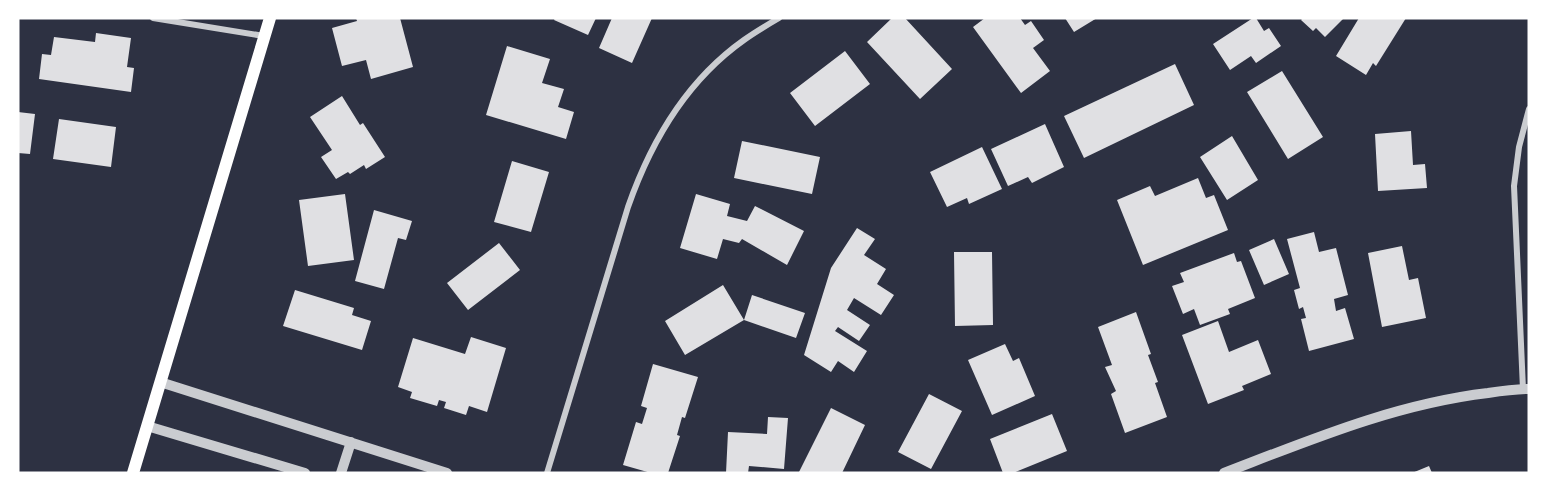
<svg xmlns="http://www.w3.org/2000/svg" width="1547" height="491" viewBox="0 0 1547 491" font-family="'Fira Sans Condensed',sans-serif">
<style>
.building{fill:#e0e0e3}
.lines{fill:none;stroke-linecap:round;stroke-linejoin:round}
.minor{stroke:#caccd0;stroke-width:6}
.tertiary{stroke:#caccd0;stroke-width:10}
.secondary{stroke:#fff;stroke-width:12}
</style>
<rect width="100%" height="100%" fill="#2d3142"/>
<path class="building" d="M 356,18 L 400,18 L 413,67 L 371,79 L 366,60 L 342,66 L 332,28 L 357,21 Z
M 555,18 L 596,18 L 588,35 L 554,20 Z
M 612,18 L 652,18 L 632,63 L 599,48 Z
M 892,18 L 905,18 L 952,69 L 920,99 L 867,42 Z
M 985,18 L 1020,18 L 1025,25 L 1031,21 L 1044,40 L 1033,48 L 1050,71 L 1021,93 L 973,27 Z
M 1065,18 L 1097,18 L 1074,32 Z
M 1253,18 L 1256,18 L 1264,31 L 1269,28 L 1281,46 L 1256,63 L 1251,56 L 1230,70 L 1213,44 Z
M 1303,18 L 1344,18 L 1325,37 L 1316,28 L 1313,31 L 1301,20 Z
M 1359,18 L 1406,18 L 1376,66 L 1373,63 L 1366,75 L 1336,56 Z
M 96,33 L 131,38 L 127,67 L 134,68 L 131,92 L 39,79 L 42,54 L 51,55 L 54,37 L 95,42 Z
M 507,46 L 550,59 L 542,83 L 564,89 L 558,107 L 574,112 L 566,139 L 486,115 Z
M 845,51 L 870,84 L 815,126 L 790,93 Z
M 1175,64 L 1194,105 L 1084,158 L 1064,116 Z
M 1282,71 L 1323,137 L 1288,159 L 1247,92 Z
M 342,96 L 360,125 L 363,123 L 385,157 L 366,169 L 364,165 L 350,174 L 348,172 L 336,179 L 321,157 L 332,150 L 310,117 Z
M 18,112 L 35,114 L 30,154 L 18,153 Z
M 59,119 L 116,127 L 111,167 L 53,159 Z
M 1045,124 L 1064,167 L 1032,183 L 1028,177 L 1008,186 L 991,149 Z
M 1411,131 L 1413,165 L 1425,164 L 1427,188 L 1378,191 L 1375,134 Z
M 1232,136 L 1258,180 L 1227,200 L 1200,157 Z
M 742,141 L 820,157 L 812,194 L 734,178 Z
M 982,147 L 1002,189 L 969,204 L 967,198 L 947,207 L 930,172 Z
M 512,161 L 549,172 L 531,232 L 494,222 Z
M 1198,178 L 1206,198 L 1214,195 L 1228,230 L 1143,265 L 1117,200 L 1150,186 L 1155,196 Z
M 345,194 L 354,260 L 308,266 L 299,200 Z
M 696,194 L 730,204 L 727,216 L 747,221 L 755,206 L 804,231 L 787,265 L 742,239 L 739,243 L 723,239 L 717,259 L 680,248 Z
M 374,210 L 412,221 L 406,240 L 398,238 L 384,289 L 355,281 Z
M 857,228 L 875,239 L 864,255 L 886,269 L 877,284 L 894,295 L 881,315 L 854,298 L 847,310 L 870,325 L 859,341 L 838,327 L 835,331 L 867,351 L 854,372 L 838,361 L 831,372 L 804,355 L 831,268 Z
M 1314,232 L 1319,252 L 1336,248 L 1348,295 L 1334,299 L 1336,311 L 1345,308 L 1354,339 L 1309,351 L 1301,319 L 1306,318 L 1303,307 L 1299,309 L 1294,290 L 1300,288 L 1287,239 Z
M 1274,239 L 1289,274 L 1264,285 L 1249,250 Z
M 499,243 L 520,270 L 468,310 L 447,283 Z
M 1402,246 L 1409,280 L 1418,278 L 1426,318 L 1382,327 L 1368,253 Z
M 954,252 L 992,252 L 993,325 L 955,326 Z
M 1234,253 L 1237,262 L 1241,261 L 1255,298 L 1228,309 L 1230,314 L 1200,325 L 1194,309 L 1183,314 L 1172,286 L 1184,282 L 1180,273 Z
M 723,285 L 744,320 L 685,355 L 665,321 Z
M 295,290 L 354,308 L 352,315 L 371,321 L 362,350 L 283,326 Z
M 752,295 L 805,313 L 796,338 L 744,320 Z
M 1136,312 L 1151,354 L 1148,355 L 1158,382 L 1155,383 L 1167,417 L 1125,433 L 1111,394 L 1116,391 L 1105,367 L 1112,365 L 1098,327 Z
M 1218,321 L 1229,352 L 1258,340 L 1271,374 L 1242,386 L 1244,390 L 1208,404 L 1182,335 Z
M 471,337 L 506,348 L 487,412 L 469,406 L 466,415 L 444,408 L 446,402 L 439,400 L 437,406 L 410,398 L 412,392 L 398,387 L 413,338 L 465,354 Z
M 1005,344 L 1013,361 L 1019,358 L 1035,396 L 992,415 L 968,360 Z
M 653,364 L 698,377 L 685,418 L 682,417 L 677,435 L 680,436 L 668,473 L 651,473 L 623,465 L 636,422 L 642,424 L 647,408 L 641,406 Z
M 929,394 L 962,411 L 931,469 L 898,452 Z
M 831,408 L 865,425 L 842,473 L 802,473 L 799,472 Z
M 1052,414 L 1067,451 L 1013,473 L 1003,473 L 990,439 Z
M 768,417 L 788,418 L 784,469 L 749,466 L 748,473 L 726,473 L 728,432 L 767,434 Z
M 1429,466 L 1432,473 L 1412,473 Z"/>
<g class="lines">
<path class="minor" d="M 153,18 L 264,36
M 1523,389 L 1514,186 L 1519,147 L 1529,109
M 547,473 L 628,207 C 651,141 686,81 744,40 C 755,32 767,25 779,18"/>
<path class="tertiary" d="M 160,382 L 447,473
M 147,426 L 305,473
M 341,473 L 351,442
M 1224,473 C 1310,440 1395,404 1488,393 C 1501,391 1515,389 1529,389"/>
<path class="secondary" d="M 133,473 L 270,18"/>
</g>
<rect width="1547" height="491" fill="none" stroke="#ffffff" stroke-width="39"/>
</svg>
